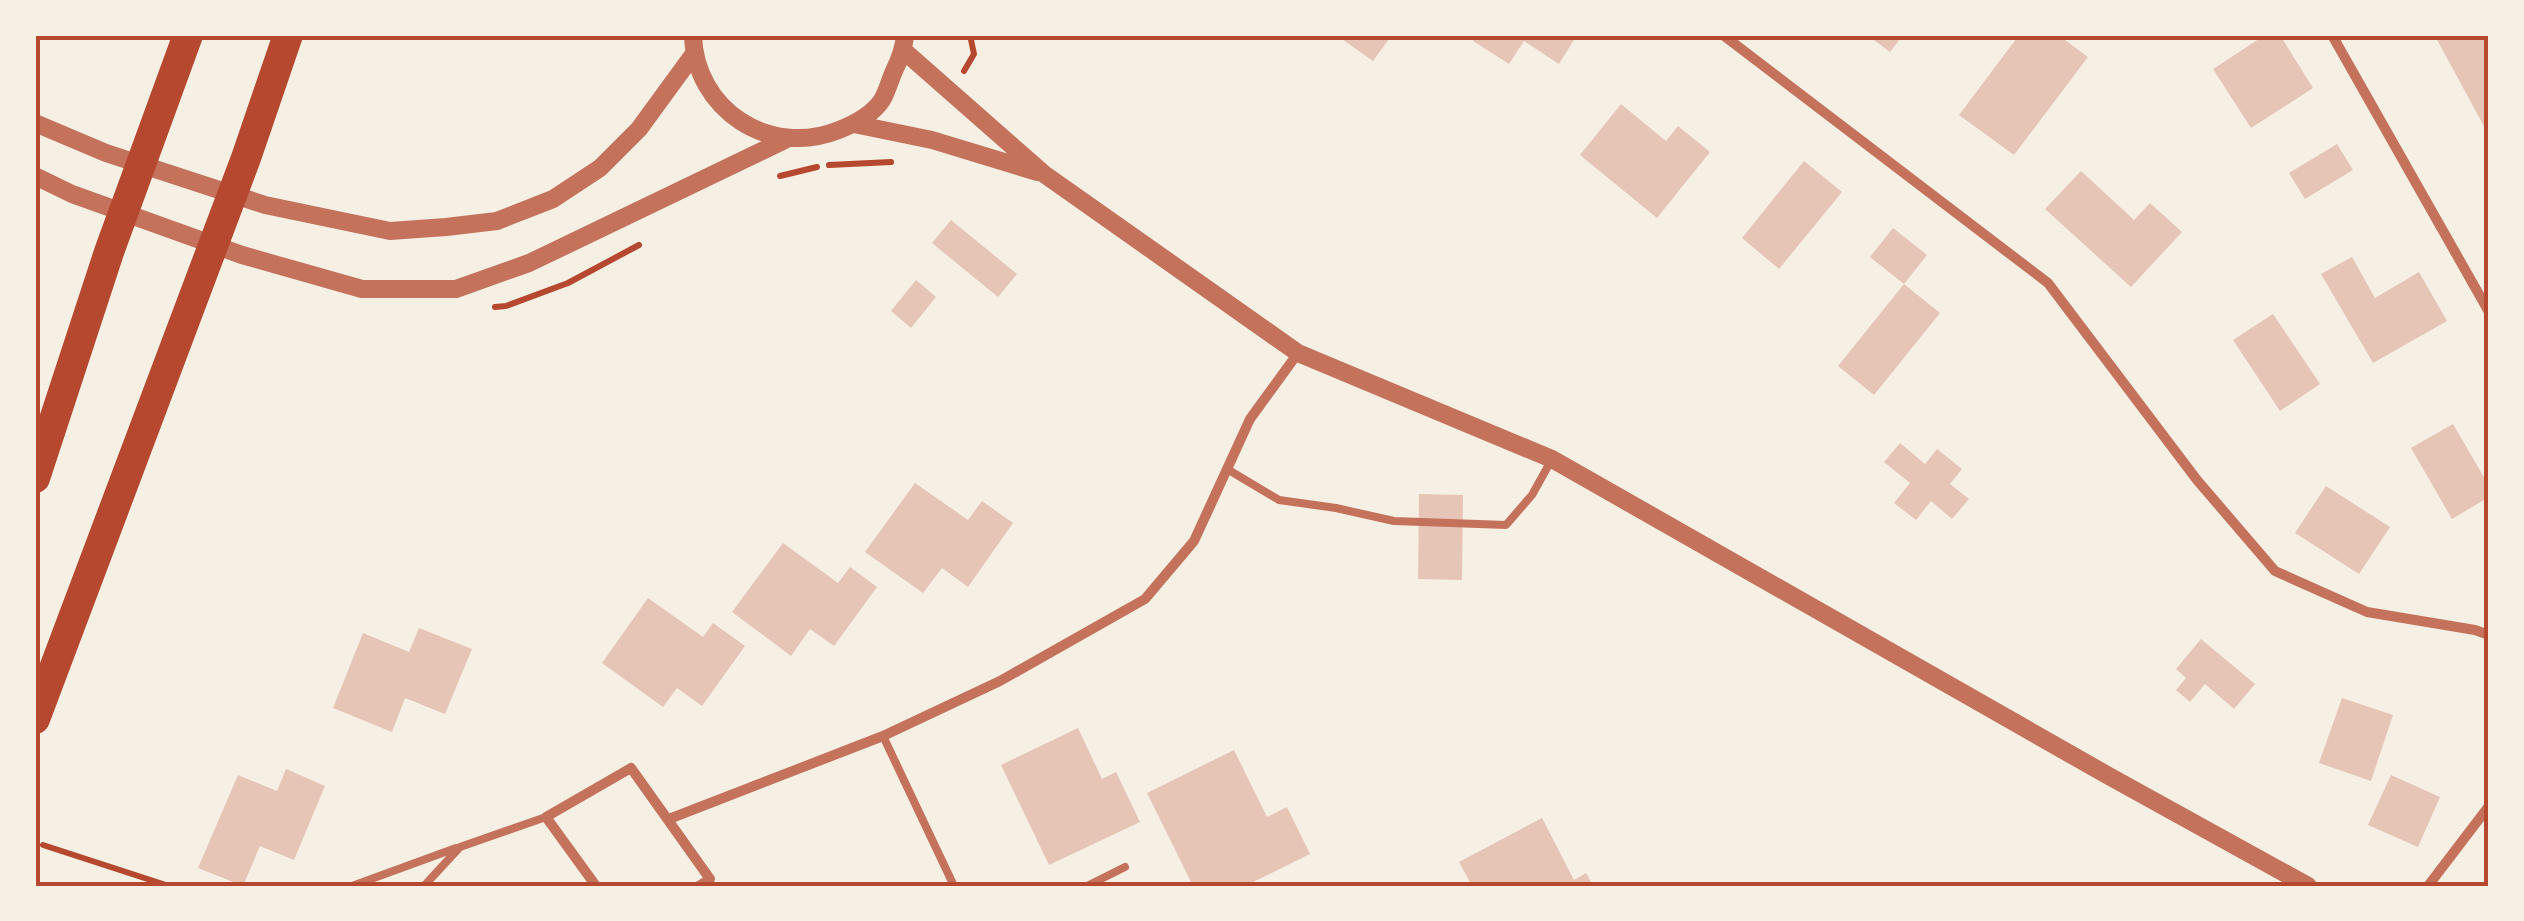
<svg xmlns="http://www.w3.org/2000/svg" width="2524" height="921" viewBox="0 0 2524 921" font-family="'Open Sans',sans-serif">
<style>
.building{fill:#e6c5b7}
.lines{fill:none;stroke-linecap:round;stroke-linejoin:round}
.path{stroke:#b5482f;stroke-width:6}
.service{stroke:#c5725c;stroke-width:8}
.minor{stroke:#c5725c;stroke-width:10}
.tertiary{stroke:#c5725c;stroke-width:18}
.motorway{stroke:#b5482f;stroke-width:30}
.neatline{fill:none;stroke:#b5482f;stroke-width:4}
</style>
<rect width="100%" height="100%" fill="#f6efe4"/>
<path class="building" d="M 1336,35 L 1392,35 L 1373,61 Z
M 1477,35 L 1577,35 L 1559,64 L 1524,41 L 1509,64 L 1473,41 Z
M 1867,35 L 1903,35 L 1890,52 Z
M 2019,35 L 2058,35 L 2088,57 L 2014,155 L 1959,115 Z
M 2265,35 L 2280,35 L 2313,88 L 2251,128 L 2213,69 Z
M 2437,35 L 2489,35 L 2489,129 L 2486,130 L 2435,36 Z
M 1621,104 L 1666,141 L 1678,126 L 1710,152 L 1657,218 L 1580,155 Z
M 2337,144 L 2353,170 L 2305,199 L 2289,173 Z
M 1804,161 L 1842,192 L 1779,269 L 1742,238 Z
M 2081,171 L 2134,220 L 2150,203 L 2182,232 L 2131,287 L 2045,209 Z
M 951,220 L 1017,274 L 998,297 L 932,243 Z
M 1893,228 L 1927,255 L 1904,284 L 1870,257 Z
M 2352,257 L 2375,298 L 2419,272 L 2447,321 L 2373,363 L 2321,274 Z
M 916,280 L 936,297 L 911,328 L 891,311 Z
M 1904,284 L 1940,313 L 1874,395 L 1838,366 Z
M 2273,314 L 2320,384 L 2280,411 L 2233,340 Z
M 2453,424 L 2489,486 L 2489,497 L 2452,519 L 2411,448 Z
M 1900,443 L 1925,464 L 1937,449 L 1962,469 L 1950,484 L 1969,499 L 1952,519 L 1931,501 L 1916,520 L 1894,503 L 1910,483 L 1884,462 Z
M 915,483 L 968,520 L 982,501 L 1013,523 L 968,587 L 942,568 L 923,593 L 865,552 Z
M 2326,486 L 2390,527 L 2359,574 L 2295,533 Z
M 1419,494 L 1463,495 L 1462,580 L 1418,579 Z
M 783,543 L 838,583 L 850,567 L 877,587 L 834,646 L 810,629 L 791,656 L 732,612 Z
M 648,598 L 703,637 L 713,623 L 745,646 L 702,706 L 677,688 L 663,707 L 602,663 Z
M 419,628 L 472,649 L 445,714 L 405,698 L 392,732 L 333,708 L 363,633 L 409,652 Z
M 2201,639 L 2255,684 L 2234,709 L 2205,684 L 2190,702 L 2176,690 L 2186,678 L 2176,669 Z
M 2342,698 L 2393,715 L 2371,781 L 2319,763 Z
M 1078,728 L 1102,779 L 1116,772 L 1140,822 L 1049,865 L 1001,765 Z
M 1234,750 L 1267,817 L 1287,807 L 1310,854 L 1245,886 L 1193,886 L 1147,793 Z
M 286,769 L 325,786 L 294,860 L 260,846 L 243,886 L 198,868 L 238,775 L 277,791 Z
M 2391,775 L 2440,797 L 2418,847 L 2368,825 Z
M 1542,818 L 1574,880 L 1586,873 L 1593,886 L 1472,886 L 1459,862 Z"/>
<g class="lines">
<path class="path" d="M 964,71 L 974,54 L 970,35
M 829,165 L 891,162
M 780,176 L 817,167
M 495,307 L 506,306 L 568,283 L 639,245
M 43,845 L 169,886"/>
<path class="service" d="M 1227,469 L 1279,500 L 1336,508 L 1394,521 L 1506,525 L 1532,495 L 1552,459
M 883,736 L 954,886
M 352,886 L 456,848
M 424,886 L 460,847 L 546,817
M 1087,886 L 1125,867"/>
<path class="minor" d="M 1723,35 L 2048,283 L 2197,480 L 2275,571 L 2367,612 L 2475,630 L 2489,635
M 2332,35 L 2489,312
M 669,819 L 883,736 L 1000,681 L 1145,599 L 1194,541 L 1250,419 L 1298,353
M 596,886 L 546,817 L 631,768 L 710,879 L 699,886
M 2428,886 L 2489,806"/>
<path class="tertiary" d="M 693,35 C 695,110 769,158 839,130 C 854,124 873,114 882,100 C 887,92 890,80 894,71 C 900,59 904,49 905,35
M 903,50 L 1044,174 L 1298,353 L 1552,459 L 2107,775 L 2308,886
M 35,123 L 106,153 L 265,205 L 390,231 L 446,227 L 497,221 L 553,199 L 600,168 L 639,129 L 693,55
M 854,124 L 932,140 L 1037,172
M 35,176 L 72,194 L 242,255 L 362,289 L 456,289 L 529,263 L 785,140"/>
<path class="motorway" d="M 35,478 L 109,252 L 188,35
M 35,719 L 246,158 L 288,35"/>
</g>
<rect width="2524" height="921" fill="none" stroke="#f6efe4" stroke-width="75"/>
<rect x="38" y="38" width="2448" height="846" class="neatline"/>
</svg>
